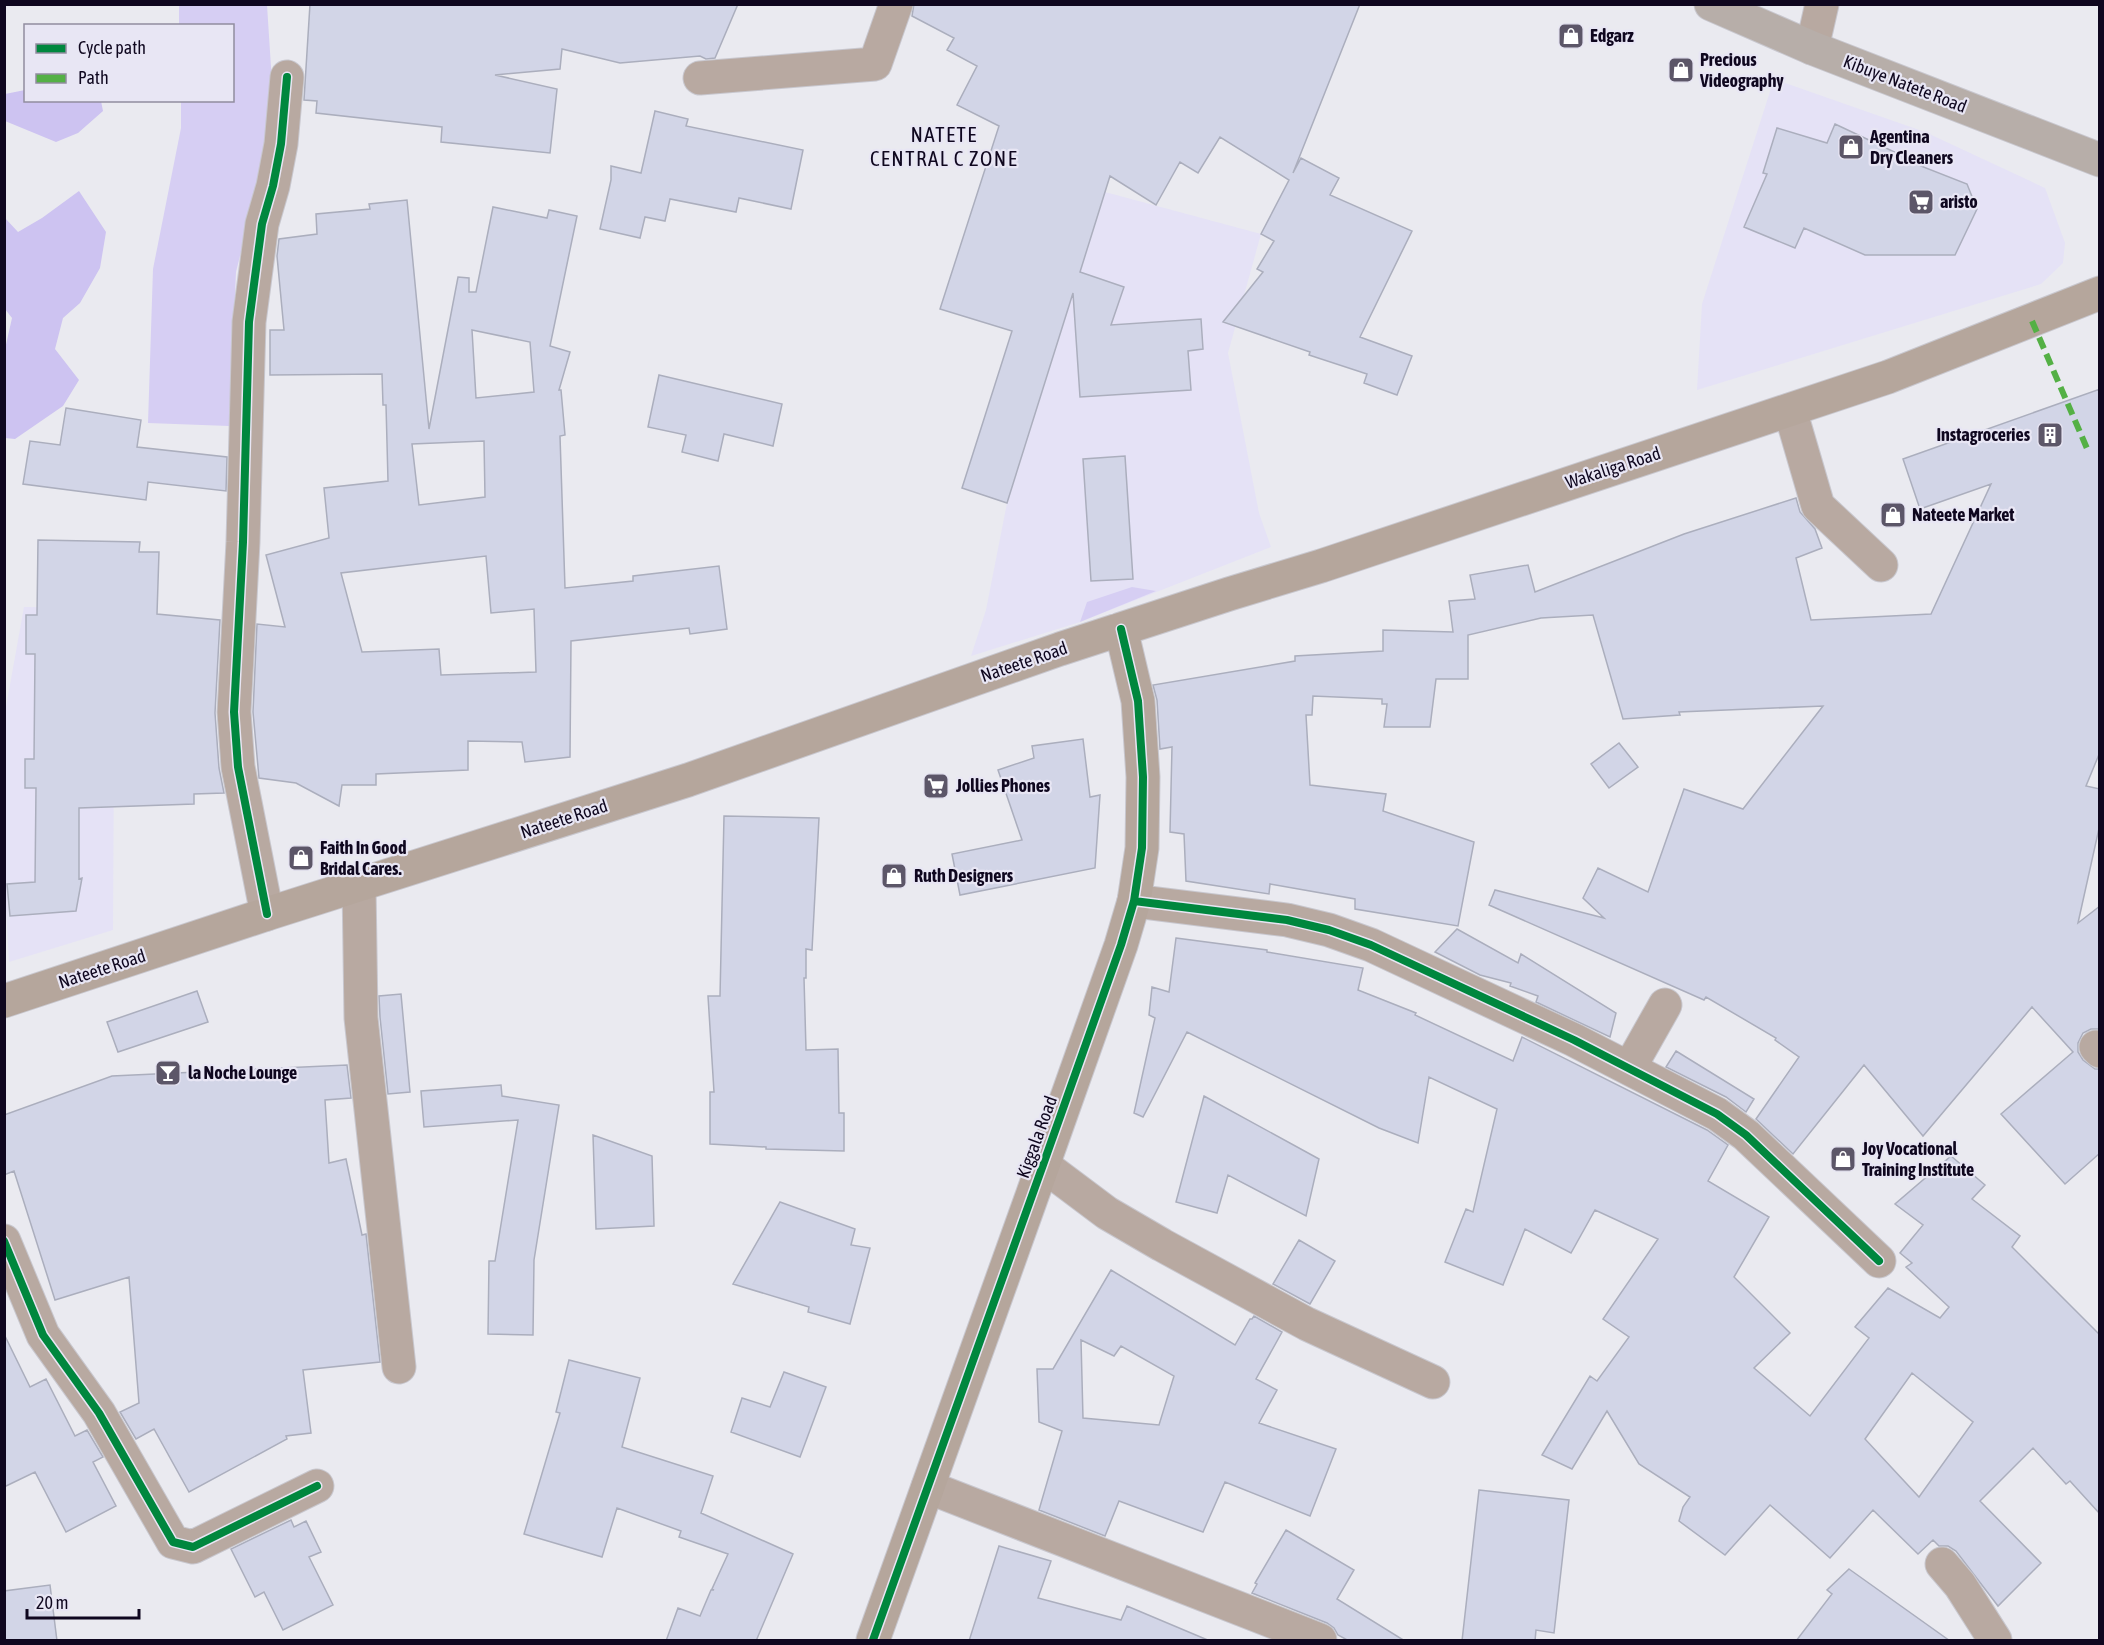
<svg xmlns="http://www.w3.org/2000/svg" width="2104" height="1645" viewBox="0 0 2104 1645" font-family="'Asap Condensed',sans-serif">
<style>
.built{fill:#e5e2f6}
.green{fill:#d6cef3}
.forest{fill:#cdc3f1}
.building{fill:#d2d5e7;stroke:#abaebd;stroke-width:1.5;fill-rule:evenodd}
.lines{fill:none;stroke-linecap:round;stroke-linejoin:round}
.street-casing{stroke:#c8c7ce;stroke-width:35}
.secondary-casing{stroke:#c8c7ce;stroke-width:35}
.primary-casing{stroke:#c8c7ce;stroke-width:35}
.street{stroke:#b8a9a1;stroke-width:33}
.secondary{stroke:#b5a69c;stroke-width:33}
.primary{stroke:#b7aea9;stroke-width:33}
.quiet{stroke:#54b045;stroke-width:6;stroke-dasharray:12 6;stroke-linecap:butt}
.cycleway-casing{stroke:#e8e6f4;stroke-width:11}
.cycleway{stroke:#00873e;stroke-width:8}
.labels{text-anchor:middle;stroke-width:4.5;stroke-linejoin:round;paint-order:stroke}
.poi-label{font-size:18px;font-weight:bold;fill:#0f071f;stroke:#e8e6f4;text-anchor:start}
.street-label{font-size:18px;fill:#0f071f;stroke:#e8e6f4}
.quarter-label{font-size:21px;letter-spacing:1.5px;fill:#0f071f;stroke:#e8e6f4}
</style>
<rect width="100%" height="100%" fill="#eaeaf0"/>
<path class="built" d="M 1774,79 L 1925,132 L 2045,188 L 2065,243 L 2063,263 L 2041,284 L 1697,390 L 1702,304 Z
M 1105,192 L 1261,234 L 1228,353 L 1259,513 L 1271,547 L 1080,622 L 971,656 L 986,610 L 1007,503 Z
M 24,607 L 124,608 L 114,744 L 113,930 L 9,962 L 4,876 L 4,718 Z"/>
<path class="green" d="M 179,5 L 267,5 L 273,98 L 269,163 L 249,220 L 236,272 L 229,426 L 148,423 L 153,269 L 181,128 L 181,101 L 232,100 L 232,26 L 179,25 Z
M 1132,587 L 1156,591 L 1080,622 L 1087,602 Z"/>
<path class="forest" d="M 25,90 L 26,100 L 101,101 L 103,111 L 78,133 L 56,142 L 5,121 L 5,94 Z
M 79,191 L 106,232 L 100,268 L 80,303 L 63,318 L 55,349 L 79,380 L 63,406 L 15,439 L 5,438 L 5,349 L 12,318 L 5,309 L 5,218 L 18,232 L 42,218 Z"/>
<path class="building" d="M 310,4 L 738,4 L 715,58 L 706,59 L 700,56 L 620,63 L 562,49 L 560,69 L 495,75 L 557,89 L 550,153 L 441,142 L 442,127 L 316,113 L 317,101 L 304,100 Z
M 914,4 L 1360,4 L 1293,173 L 1301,158 L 1339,178 L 1330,195 L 1412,231 L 1360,337 L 1412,356 L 1397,395 L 1364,383 L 1367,374 L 1309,355 L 1310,352 L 1223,322 L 1263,272 L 1257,269 L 1274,241 L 1261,234 L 1289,180 L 1220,137 L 1198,173 L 1180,162 L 1156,205 L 1110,176 L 1080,272 L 1124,287 L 1111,325 L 1201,319 L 1203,349 L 1188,351 L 1191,390 L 1080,397 L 1073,293 L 1007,503 L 962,488 L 1012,331 L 940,309 L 999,126 L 957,105 L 977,66 L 947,50 L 954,38 L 912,16 Z
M 655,111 L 688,119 L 686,126 L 803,150 L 791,209 L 739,198 L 736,212 L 670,199 L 665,221 L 645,217 L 640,238 L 600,229 L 611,180 L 611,166 L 641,173 Z
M 1835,124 L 1905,157 L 1903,159 L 1967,184 L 1977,209 L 1955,255 L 1865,255 L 1804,228 L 1795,248 L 1744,227 L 1767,174 L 1763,173 L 1777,128 L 1827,143 Z
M 407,200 L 429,429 L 458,277 L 469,278 L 469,292 L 476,292 L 493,207 L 547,218 L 549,210 L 577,216 L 550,346 L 570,352 L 559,390 L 561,390 L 565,435 L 560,436 L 565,588 L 633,581 L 633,576 L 719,566 L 727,629 L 690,634 L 689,628 L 571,641 L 570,757 L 525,762 L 522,742 L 468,741 L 468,770 L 376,774 L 376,785 L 342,785 L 339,806 L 296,783 L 259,778 L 253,712 L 257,624 L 285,627 L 266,555 L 329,538 L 324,488 L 388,481 L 386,405 L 383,405 L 382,374 L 270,375 L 270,330 L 284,330 L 277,256 L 279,239 L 317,234 L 316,214 L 370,209 L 369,204 ZM 472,330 L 530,342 L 534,392 L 476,398 ZM 484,441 L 485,497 L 419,505 L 412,444 ZM 486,556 L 491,613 L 534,609 L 536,672 L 441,675 L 439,649 L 362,652 L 341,573 Z
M 659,375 L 782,404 L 773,446 L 724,434 L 718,461 L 682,452 L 686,435 L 648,427 Z
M 2100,389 L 2100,752 L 2086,786 L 2100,789 L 2100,824 L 2078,923 L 2100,906 L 2100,1029 L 2091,1029 L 2083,1033 L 2078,1043 L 2078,1052 L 2083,1060 L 2095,1069 L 2100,1069 L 2100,1153 L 2065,1184 L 2001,1114 L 2073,1052 L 2032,1007 L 1923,1136 L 1864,1065 L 1793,1154 L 1756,1119 L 1799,1057 L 1775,1040 L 1776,1038 L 1706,997 L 1704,1000 L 1489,905 L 1495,890 L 1604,918 L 1583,898 L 1598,868 L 1648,892 L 1684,789 L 1743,809 L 1823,706 L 1679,712 L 1680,715 L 1623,719 L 1593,615 L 1541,618 L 1468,635 L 1468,679 L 1436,679 L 1430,727 L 1384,727 L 1387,704 L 1382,704 L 1382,699 L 1313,696 L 1312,715 L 1306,715 L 1310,785 L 1386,794 L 1383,811 L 1474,842 L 1458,926 L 1355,909 L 1355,899 L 1270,884 L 1269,894 L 1186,881 L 1184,834 L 1170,832 L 1172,747 L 1160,749 L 1157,700 L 1153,685 L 1295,661 L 1295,656 L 1383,651 L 1383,630 L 1453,632 L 1449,601 L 1475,599 L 1470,575 L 1528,565 L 1535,592 L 1684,534 L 1796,498 L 1800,512 L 1815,529 L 1822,548 L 1796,558 L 1811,620 L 1931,614 L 1991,484 L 1920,509 L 1903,459 Z
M 66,408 L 141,420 L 137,447 L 227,457 L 226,491 L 148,482 L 146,500 L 23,484 L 30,441 L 60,445 Z
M 1125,456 L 1133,579 L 1091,581 L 1083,459 Z
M 38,540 L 140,542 L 139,552 L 159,552 L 157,614 L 220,620 L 215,713 L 219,768 L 224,793 L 194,794 L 194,804 L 79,808 L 79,879 L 82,878 L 76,911 L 10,916 L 7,884 L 35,882 L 36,788 L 25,788 L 25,759 L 34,759 L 35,654 L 26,654 L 26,615 L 37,615 Z
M 1083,739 L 1090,797 L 1100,795 L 1095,868 L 960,895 L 952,854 L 1022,840 L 998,770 L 1034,758 L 1032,746 Z
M 1619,743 L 1638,767 L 1609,788 L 1591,764 Z
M 724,816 L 819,818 L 812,950 L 806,949 L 806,978 L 804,978 L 806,1050 L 838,1049 L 839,1113 L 844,1113 L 844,1151 L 766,1149 L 766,1147 L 710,1144 L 710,1092 L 714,1092 L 708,996 L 720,996 Z
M 1457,929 L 1518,963 L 1521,954 L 1616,1013 L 1610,1037 L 1536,1002 L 1538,996 L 1510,986 L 1511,983 L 1480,975 L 1435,952 Z
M 1176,938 L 1267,950 L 1267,952 L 1363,968 L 1358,990 L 1416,1013 L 1415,1015 L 1513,1061 L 1522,1037 L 1707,1130 L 1728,1145 L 1708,1181 L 1769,1217 L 1734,1277 L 1790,1333 L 1754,1368 L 1810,1416 L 1869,1338 L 1855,1327 L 1888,1288 L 1940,1318 L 1949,1307 L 1906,1267 L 1912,1263 L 1900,1253 L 1923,1225 L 1895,1204 L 1951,1156 L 1985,1185 L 1972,1199 L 2020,1236 L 2012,1247 L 2100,1335 L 2100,1514 L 2070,1481 L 2066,1484 L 2033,1448 L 1980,1501 L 2041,1563 L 1998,1606 L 1956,1551 L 1948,1546 L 1939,1546 L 1933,1540 L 1918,1554 L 1873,1510 L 1830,1558 L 1770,1505 L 1725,1555 L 1679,1521 L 1683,1507 L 1690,1497 L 1639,1464 L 1607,1411 L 1572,1469 L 1542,1455 L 1590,1376 L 1597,1381 L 1629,1337 L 1603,1319 L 1658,1239 L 1595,1210 L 1571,1253 L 1525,1229 L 1503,1285 L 1445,1262 L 1466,1209 L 1473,1212 L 1497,1109 L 1429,1077 L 1418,1143 L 1379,1128 L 1187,1032 L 1143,1117 L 1134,1113 L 1155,1018 L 1149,1015 L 1152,987 L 1169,992 ZM 1912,1373 L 1973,1422 L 1919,1497 L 1865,1439 Z
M 197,991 L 208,1022 L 118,1052 L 107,1022 Z
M 401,994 L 410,1092 L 388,1094 L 380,1017 L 379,996 Z
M 1676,1051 L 1754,1099 L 1746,1112 L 1726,1097 L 1666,1067 Z
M 347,1065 L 351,1098 L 325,1100 L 329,1163 L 346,1159 L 362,1235 L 366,1234 L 380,1362 L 303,1370 L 311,1433 L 286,1436 L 287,1439 L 189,1492 L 154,1429 L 136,1439 L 120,1412 L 139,1403 L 129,1277 L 55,1300 L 14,1171 L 4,1175 L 4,1115 L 112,1076 Z
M 501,1085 L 502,1096 L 559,1105 L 534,1260 L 533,1335 L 488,1334 L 489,1261 L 495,1261 L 518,1120 L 424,1127 L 421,1091 Z
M 1204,1096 L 1319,1159 L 1306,1216 L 1228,1175 L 1217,1213 L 1176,1202 Z
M 593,1135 L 652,1156 L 654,1226 L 596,1229 Z
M 780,1202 L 855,1229 L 851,1245 L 870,1248 L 850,1324 L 808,1312 L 809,1307 L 733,1284 Z
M 1299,1240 L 1335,1261 L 1310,1304 L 1273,1284 Z
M 1111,1270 L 1235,1345 L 1250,1319 L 1252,1319 L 1254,1316 L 1282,1332 L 1256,1379 L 1277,1390 L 1259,1423 L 1336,1449 L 1310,1516 L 1225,1482 L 1203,1532 L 1119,1501 L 1105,1536 L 1039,1510 L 1062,1431 L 1039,1422 L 1037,1369 L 1053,1369 ZM 1081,1340 L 1114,1356 L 1121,1346 L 1174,1376 L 1159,1425 L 1083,1418 Z
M 4,1334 L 30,1387 L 46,1379 L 75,1436 L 87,1430 L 103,1457 L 93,1462 L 116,1506 L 66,1532 L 35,1472 L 4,1487 Z
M 569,1360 L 640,1378 L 622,1447 L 713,1476 L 701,1513 L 793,1554 L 756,1641 L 666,1641 L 678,1608 L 700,1616 L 711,1590 L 714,1590 L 712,1589 L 728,1554 L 679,1537 L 681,1531 L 617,1508 L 602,1557 L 524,1534 L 560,1413 L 556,1412 Z
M 784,1372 L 826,1387 L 800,1457 L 731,1432 L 742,1398 L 770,1407 Z
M 1479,1490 L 1569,1500 L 1554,1633 L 1536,1630 L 1535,1641 L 1462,1641 Z
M 291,1520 L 294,1527 L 306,1521 L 321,1552 L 309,1557 L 333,1605 L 283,1630 L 264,1592 L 255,1597 L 231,1549 Z
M 1286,1530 L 1354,1570 L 1337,1599 L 1405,1641 L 1349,1641 L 1338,1635 L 1334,1628 L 1327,1623 L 1252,1593 L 1257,1584 L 1255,1583 Z
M 999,1546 L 1051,1561 L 1038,1598 L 1121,1620 L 1127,1606 L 1210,1641 L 969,1641 Z
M 1849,1569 L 1950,1641 L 1796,1641 L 1832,1594 L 1827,1590 Z
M 50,1585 L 57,1641 L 4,1641 L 4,1591 Z"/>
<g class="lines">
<g class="street-casing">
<path id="street" d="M 1812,48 L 1822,4
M 700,78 L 875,64 L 896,4
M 1790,410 L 1818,506 L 1881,565
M 359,885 L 361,1018 L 399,1367
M 1134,901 L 1287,920 L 1329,930 L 1371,945 L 1574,1040 L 1717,1114 L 1746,1135 L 1879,1261
M 267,914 L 238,767 L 234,712 L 243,542 L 249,322 L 262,224 L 273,186 L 281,144 L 287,77
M 2096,1047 L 2100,1051
M 1630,1067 L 1665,1005
M 1043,1165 L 1107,1213 L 1162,1245 L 1307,1324 L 1433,1382
M 4,1241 L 43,1335 L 99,1413 L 173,1542 L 193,1547 L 317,1486
M 928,1487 L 1320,1640
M 1942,1564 L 1960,1585 L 1995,1640"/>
</g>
<g class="secondary-casing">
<path id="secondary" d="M 4,1001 L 267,914 L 688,780 L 1060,649 L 1229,594 L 1321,566 L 1888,377 L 2100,293
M 873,1640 L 1043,1165 L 1121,945 L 1134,901 L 1142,848 L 1143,777 L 1138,701 L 1121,629"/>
</g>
<g class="primary-casing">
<path id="primary" d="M 1711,4 L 1812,48 L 2100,160"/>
</g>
<use href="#street" class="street"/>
<use href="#secondary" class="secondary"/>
<use href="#primary" class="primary"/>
<path class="quiet" d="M 2032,321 L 2089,453"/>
<g class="cycleway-casing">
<path id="cycleway" d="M 1134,901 L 1287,920 L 1329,930 L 1371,945 L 1574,1040 L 1717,1114 L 1746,1135 L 1879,1261
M 267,914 L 238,767 L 234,712 L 243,542 L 249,322 L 262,224 L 273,186 L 281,144 L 287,77
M 4,1241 L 43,1335 L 99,1413 L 173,1542 L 193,1547 L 317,1486
M 873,1640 L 1043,1165 L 1121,945 L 1134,901 L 1142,848 L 1143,777 L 1138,701 L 1121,629"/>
</g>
<use href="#cycleway" class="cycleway"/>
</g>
<defs>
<g id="shop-square" transform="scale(1.35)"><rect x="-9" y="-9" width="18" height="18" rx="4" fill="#5c5668" stroke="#e8e6f4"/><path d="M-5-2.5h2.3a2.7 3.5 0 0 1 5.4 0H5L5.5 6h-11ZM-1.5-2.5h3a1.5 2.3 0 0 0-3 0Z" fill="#fff"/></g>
<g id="supermarket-square" transform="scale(1.35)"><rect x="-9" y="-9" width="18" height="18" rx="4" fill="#5c5668" stroke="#e8e6f4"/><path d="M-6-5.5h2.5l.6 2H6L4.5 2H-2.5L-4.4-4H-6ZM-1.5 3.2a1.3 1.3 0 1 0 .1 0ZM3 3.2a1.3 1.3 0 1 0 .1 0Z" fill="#fff"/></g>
<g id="building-square" transform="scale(1.35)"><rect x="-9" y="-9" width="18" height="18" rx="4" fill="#5c5668" stroke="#e8e6f4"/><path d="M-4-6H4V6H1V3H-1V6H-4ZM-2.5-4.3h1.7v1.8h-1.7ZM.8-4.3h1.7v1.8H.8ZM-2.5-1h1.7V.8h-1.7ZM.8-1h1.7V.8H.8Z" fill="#fff"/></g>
<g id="bar-square" transform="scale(1.35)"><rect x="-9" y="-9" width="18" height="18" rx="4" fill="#5c5668" stroke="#e8e6f4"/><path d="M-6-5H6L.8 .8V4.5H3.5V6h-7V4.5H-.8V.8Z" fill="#fff"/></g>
</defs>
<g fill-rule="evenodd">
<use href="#shop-square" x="1571" y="36"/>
<use href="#shop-square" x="1681" y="70"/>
<use href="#shop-square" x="1851" y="147"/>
<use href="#supermarket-square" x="1921" y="202"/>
<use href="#building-square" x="2050" y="435"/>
<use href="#shop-square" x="1893" y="515"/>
<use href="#supermarket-square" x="936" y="786"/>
<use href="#shop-square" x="301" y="858"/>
<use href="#shop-square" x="894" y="876"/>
<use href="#bar-square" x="168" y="1073"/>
<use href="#shop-square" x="1843" y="1159"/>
</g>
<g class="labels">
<g class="poi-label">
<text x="1590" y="42">Edgarz</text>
<text x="1700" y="66">Precious<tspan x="1700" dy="21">Videography</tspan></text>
<text x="1870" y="143">Agentina<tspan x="1870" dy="21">Dry Cleaners</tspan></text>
<text x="1940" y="208">aristo</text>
<text x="2030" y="441" text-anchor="end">Instagroceries</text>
<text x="1912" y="521">Nateete Market</text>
<text x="956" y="792">Jollies Phones</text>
<text x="320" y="854">Faith In Good<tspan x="320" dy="21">Bridal Cares.</tspan></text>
<text x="914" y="882">Ruth Designers</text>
<text x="188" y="1079">la Noche Lounge</text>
<text x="1862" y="1155">Joy Vocational<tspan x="1862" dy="21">Training Institute</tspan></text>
</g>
<g class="street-label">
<text transform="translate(1905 84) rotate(21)" y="6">Kibuye Natete Road</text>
<text transform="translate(1613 468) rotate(-18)" y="6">Wakaliga Road</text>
<text transform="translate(1024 662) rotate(-19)" y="6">Nateete Road</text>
<text transform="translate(564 819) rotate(-18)" y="6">Nateete Road</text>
<text transform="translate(102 969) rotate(-18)" y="6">Nateete Road</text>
<text transform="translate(1037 1137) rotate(-70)" y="6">Kiggala Road</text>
</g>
<g class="quarter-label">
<text x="944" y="142">NATETE<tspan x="944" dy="24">CENTRAL C ZONE</tspan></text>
</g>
</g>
<rect width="2104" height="1645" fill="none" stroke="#0f071f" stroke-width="12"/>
<rect x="24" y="24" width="210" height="78" fill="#e8e6f4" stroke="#918d9f" stroke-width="1.5"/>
<rect x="36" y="44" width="30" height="9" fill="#00873e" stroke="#918d9f" stroke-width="1.5"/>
<text x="78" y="54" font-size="18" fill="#0f071f">Cycle path</text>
<rect x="36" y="74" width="30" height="9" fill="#54b045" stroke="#918d9f" stroke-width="1.5"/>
<text x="78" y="84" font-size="18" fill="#0f071f">Path</text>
<path d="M27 1609v9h112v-9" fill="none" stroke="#0f071f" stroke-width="3"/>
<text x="36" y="1609" font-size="18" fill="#0f071f" stroke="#e8e6f4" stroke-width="4.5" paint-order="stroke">20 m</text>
</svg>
